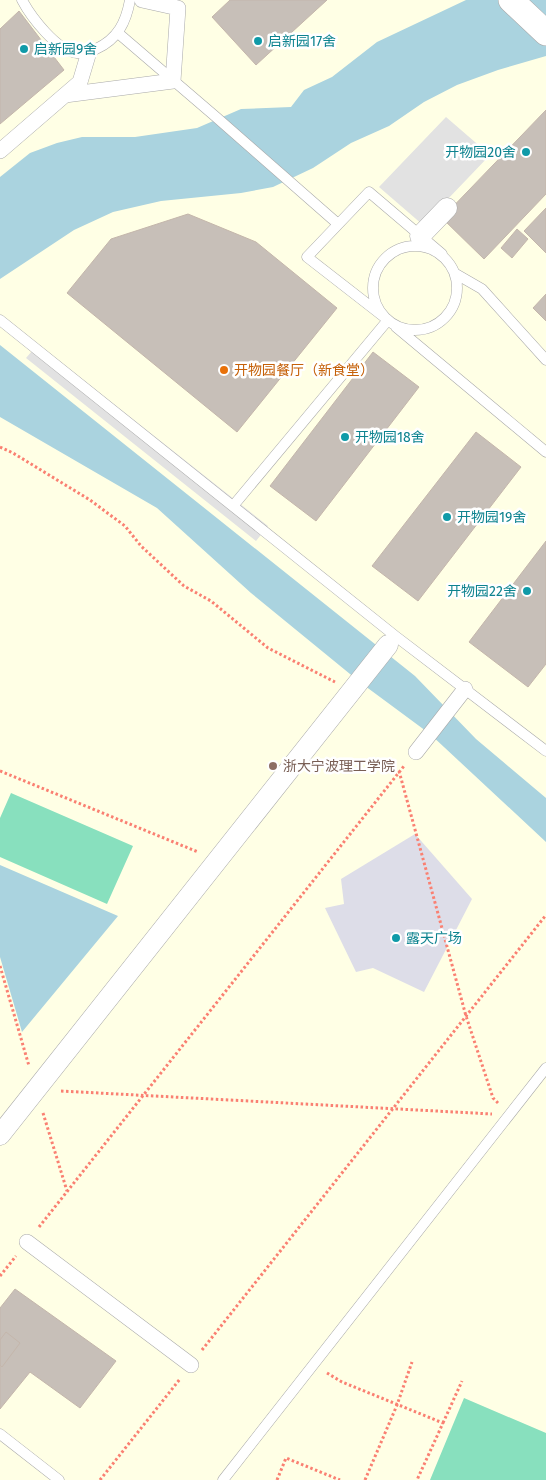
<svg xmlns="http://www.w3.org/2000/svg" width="546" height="1480" viewBox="0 0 546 1480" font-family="'Fira Sans','Noto Sans SC',sans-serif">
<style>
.education{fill:#ffffe5}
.pitch{fill:#88e0be}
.parking{fill:#e2e2e2}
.plaza{fill:#dddde8}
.water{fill:#aad3df}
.building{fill:#c7bfb8;stroke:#c4b6ab}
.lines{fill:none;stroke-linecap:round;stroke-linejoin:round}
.service-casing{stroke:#a9a9a9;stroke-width:11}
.pedestrian-casing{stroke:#a9a9a9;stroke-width:16}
.minor-casing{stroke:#a9a9a9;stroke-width:21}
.tertiary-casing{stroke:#a9a9a9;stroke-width:26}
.path{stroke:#fa8072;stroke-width:3;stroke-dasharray:2.5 2.5;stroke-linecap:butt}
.service{stroke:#fff;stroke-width:10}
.pedestrian{stroke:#fff;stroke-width:15}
.minor{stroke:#fff;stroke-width:20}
.tertiary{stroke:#fff;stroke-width:25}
.culture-dot{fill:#0f9aa8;stroke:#fff;stroke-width:2}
.food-dot{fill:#e8710a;stroke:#fff;stroke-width:2}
.education-dot{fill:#8d6e63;stroke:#fff;stroke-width:2}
.labels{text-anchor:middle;stroke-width:5;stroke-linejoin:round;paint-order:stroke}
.culture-label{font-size:14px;fill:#0d838f;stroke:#fff;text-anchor:start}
.food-label{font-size:14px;fill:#c56008;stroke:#fff;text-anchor:start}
.education-label{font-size:14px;fill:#785e54;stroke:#fff;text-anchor:start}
</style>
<rect width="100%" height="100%" fill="#f2efe9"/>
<path class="education" d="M 0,0 L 494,0 L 546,52 L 546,1480 L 0,1480 Z"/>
<path class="pitch" d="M 11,793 L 133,846 L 107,904 L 0,857 L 0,818 Z
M 464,1398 L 546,1433 L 546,1480 L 430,1480 Z"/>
<path class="parking" d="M 446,117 L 490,155 L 423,225 L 379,187 Z
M 38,344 L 268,526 L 256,541 L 26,358 Z"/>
<path class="plaza" d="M 415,834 L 472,899 L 424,992 L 373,968 L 356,972 L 325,908 L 344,904 L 341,879 Z"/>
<path class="water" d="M 466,0 L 546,0 L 546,56 L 498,70 L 457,85 L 424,102 L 389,126 L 351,143 L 313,168 L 273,187 L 241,193 L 161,201 L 113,212 L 74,230 L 0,279 L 0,177 L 30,153 L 57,143 L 82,137 L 135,137 L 197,128 L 241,109 L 291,107 L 304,90 L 332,77 L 377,42 Z
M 0,345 L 415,676 L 476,739 L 546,798 L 546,842 L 430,734 L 361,683 L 251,593 L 157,508 L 0,417 Z
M 0,865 L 118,916 L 22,1032 L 0,957 Z"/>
<path class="building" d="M 230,0 L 327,0 L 256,65 L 212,17 Z
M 19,11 L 64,70 L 0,124 L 0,29 Z
M 546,110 L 546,194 L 484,259 L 442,218 Z
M 546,208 L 546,253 L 524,231 Z
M 188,214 L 256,242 L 337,308 L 237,432 L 67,293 L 111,239 Z
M 517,229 L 528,239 L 512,258 L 501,248 Z
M 546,294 L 546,321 L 533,308 Z
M 373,352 L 419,387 L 316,521 L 270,486 Z
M 476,432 L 521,467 L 418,601 L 372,566 Z
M 546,541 L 546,664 L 528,687 L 469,642 Z
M 15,1289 L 116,1361 L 80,1408 L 30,1372 L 0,1409 L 0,1308 Z
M 6,1332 L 20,1343 L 2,1367 L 0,1365 L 0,1340 Z"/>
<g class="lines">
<g class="service-casing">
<path id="service" d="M 22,0 C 31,17 57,51 77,53 C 84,54 91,51 96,49 C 118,39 126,22 130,0
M 118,33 L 216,117 L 338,224
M373 288a42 42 0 1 1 84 0a42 42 0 1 1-84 0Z
M 456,274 L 482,289 L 546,360
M 0,320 L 394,635 L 388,645
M 396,327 L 546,452
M 233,506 L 388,320 L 307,257 L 369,192 L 442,254
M 394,635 L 546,751
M 0,1434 L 59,1480
M 223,1480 L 546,1068"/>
</g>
<g class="pedestrian-casing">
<path id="pedestrian" d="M 65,95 L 173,81 L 178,8 L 142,0
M 0,151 L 80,82 L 89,52
M 416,752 L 465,689
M 27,1242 L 191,1365"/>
</g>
<g class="minor-casing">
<path id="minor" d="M 420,236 L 447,208
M 0,1135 L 388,645"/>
</g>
<g class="tertiary-casing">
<path id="tertiary" d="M 511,0 L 546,33"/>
</g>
<path class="path" d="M 0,447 L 13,453 L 90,500 L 125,526 L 141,546 L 184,586 L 211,601 L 268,648 L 335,682
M 0,771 L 198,852
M 399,771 L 466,1016 L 493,1098 L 498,1103
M 0,966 L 29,1066
M 61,1091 L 492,1114
M 43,1113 L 67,1191
M 39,1227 L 404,766
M 0,1276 L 16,1256
M 202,1350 L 546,915
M 327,1373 L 342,1382 L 443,1423 L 417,1480
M 443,1423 L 462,1381
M 100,1480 L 180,1379
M 277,1480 L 286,1458 L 340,1480
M 365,1480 L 397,1405 L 412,1362"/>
<use href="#service" class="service"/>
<use href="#pedestrian" class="pedestrian"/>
<use href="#minor" class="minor"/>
<use href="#tertiary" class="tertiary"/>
</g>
<g class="culture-dot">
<circle cx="258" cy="41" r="5"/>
<circle cx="24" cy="49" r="5"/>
<circle cx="526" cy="152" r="5"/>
<circle cx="345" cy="437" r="5"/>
<circle cx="447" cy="517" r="5"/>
<circle cx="527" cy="591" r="5"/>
<circle cx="396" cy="938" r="5"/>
</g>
<circle class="food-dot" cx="224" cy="370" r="5"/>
<circle class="education-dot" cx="273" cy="766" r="5"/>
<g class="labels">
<g class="culture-label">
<text x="268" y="46">启新园17舍</text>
<text x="34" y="54">启新园9舍</text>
<text x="516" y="157" text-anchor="end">开物园20舍</text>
<text x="355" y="442">开物园18舍</text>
<text x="457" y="522">开物园19舍</text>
<text x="517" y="596" text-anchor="end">开物园22舍</text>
<text x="406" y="943">露天广场</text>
</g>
<g class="food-label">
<text x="234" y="375">开物园餐厅（新食堂）</text>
</g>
<g class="education-label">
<text x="283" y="771">浙大宁波理工学院</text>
</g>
</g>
</svg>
